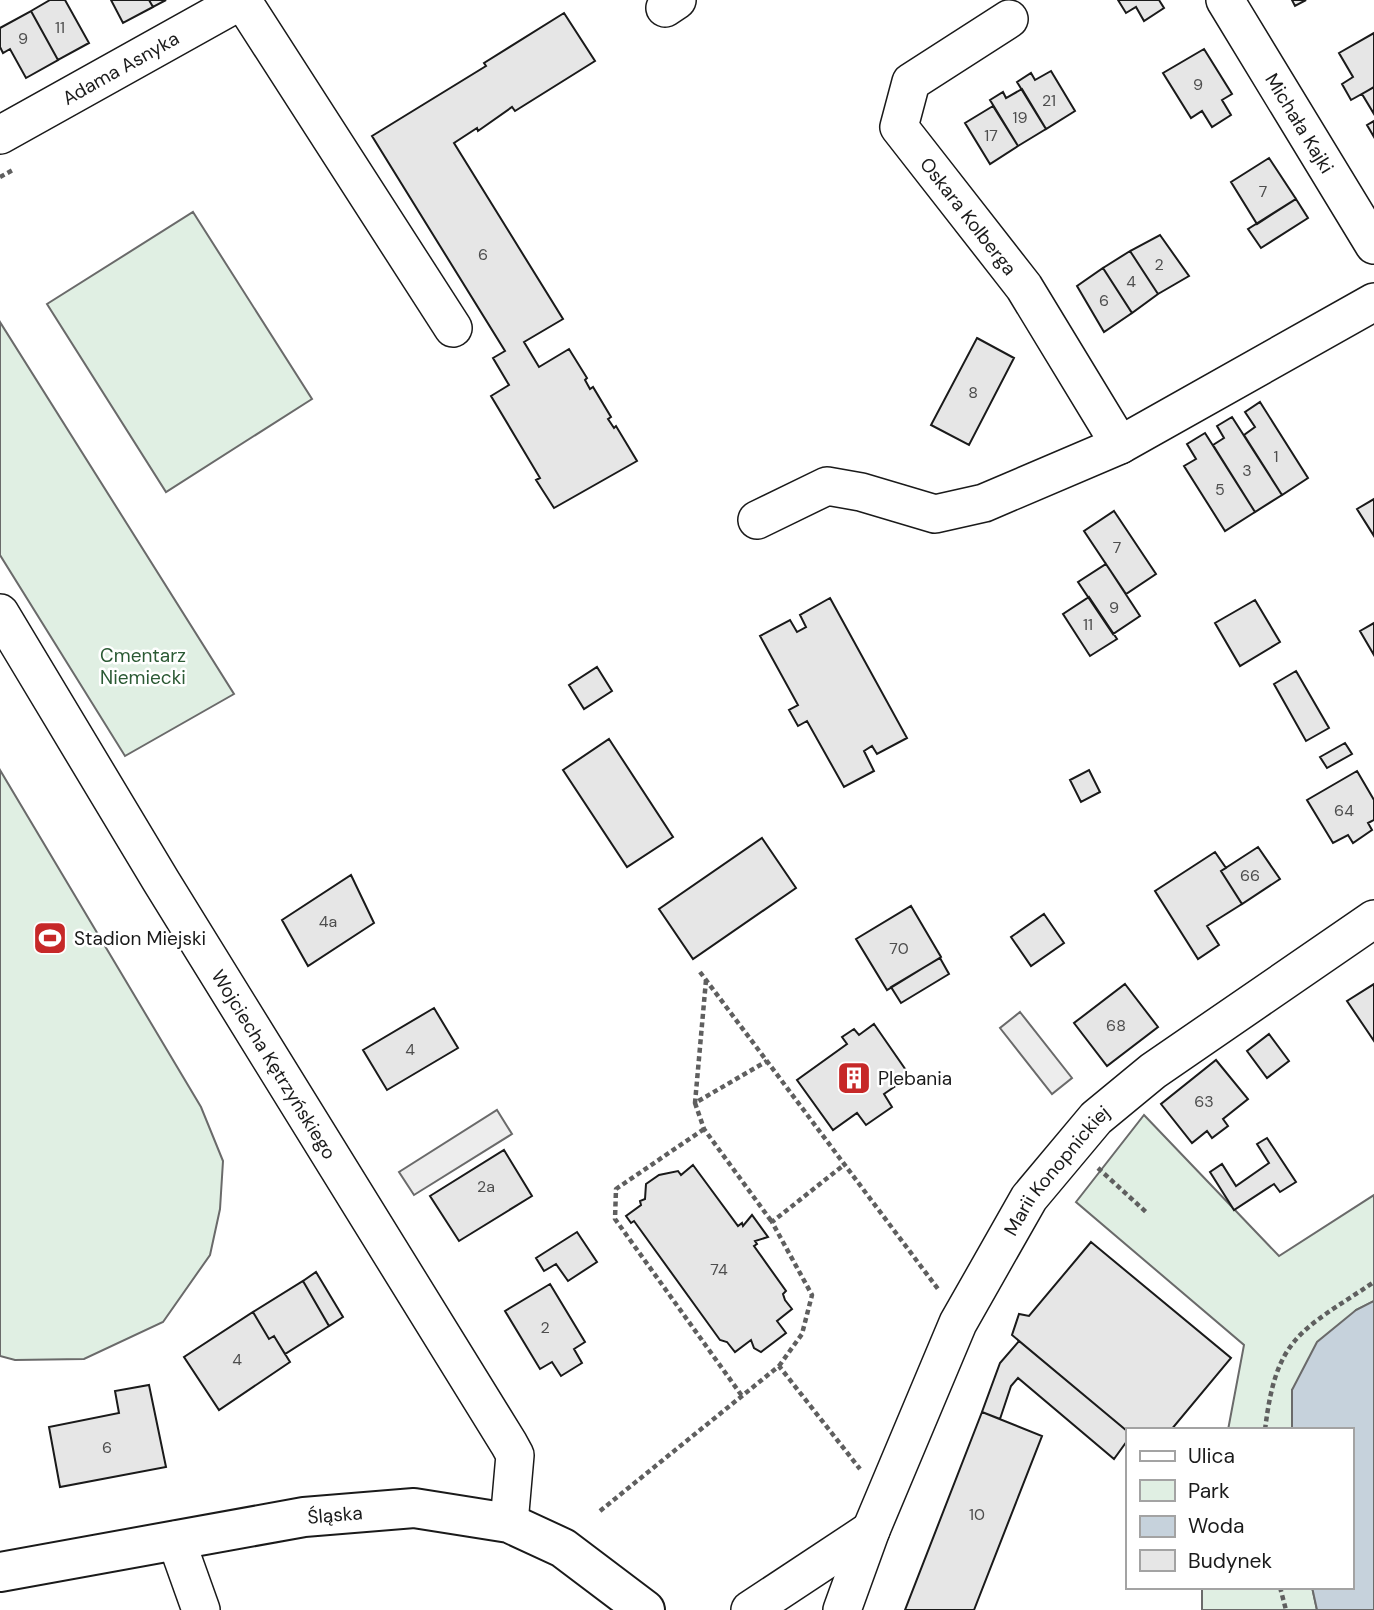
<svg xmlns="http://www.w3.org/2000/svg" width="1374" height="1610" viewBox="0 0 1374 1610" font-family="'DM Sans',sans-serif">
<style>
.green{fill:#e0efe3;stroke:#6a6a6a;stroke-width:2}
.parking{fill:#ededed;stroke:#6a6a6a;stroke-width:2}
.water{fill:#c6d2dc;stroke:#6a6a6a;stroke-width:2}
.building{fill:#e6e6e6;stroke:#1a1a1a;stroke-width:2}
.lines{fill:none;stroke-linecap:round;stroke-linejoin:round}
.minor-casing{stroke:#1a1a1a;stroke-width:40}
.major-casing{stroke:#1a1a1a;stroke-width:42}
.path{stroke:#5f5f5f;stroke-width:4.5;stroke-dasharray:5 3.5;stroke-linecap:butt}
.minor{stroke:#fff;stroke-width:37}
.major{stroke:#fff;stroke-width:38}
.labels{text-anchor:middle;stroke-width:5;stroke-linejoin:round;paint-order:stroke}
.number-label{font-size:16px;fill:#4d4d4d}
.street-label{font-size:19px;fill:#1a1a1a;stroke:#fff}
.park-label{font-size:19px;fill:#2b5a34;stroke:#fff}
.poi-label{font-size:19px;fill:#1a1a1a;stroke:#fff;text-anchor:start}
</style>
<rect width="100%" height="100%" fill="#fff"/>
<path class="green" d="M 193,212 L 312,399 L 166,492 L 47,304 Z
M 0,322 L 234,694 L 125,756 L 0,555 Z
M 0,770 L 201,1107 L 223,1161 L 220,1209 L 210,1255 L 163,1322 L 84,1359 L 15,1360 L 0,1356 Z
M 1144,1115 L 1279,1256 L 1374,1195 L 1374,1301 L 1356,1310 L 1292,1390 L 1292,1430 L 1228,1430 L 1244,1345 L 1076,1202 Z
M 1202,1587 L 1312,1587 L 1317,1610 L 1202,1610 Z"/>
<path class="parking" d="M 1020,1012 L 1072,1078 L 1052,1094 L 1000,1028 Z
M 497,1110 L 512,1134 L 414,1195 L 399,1172 Z"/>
<path class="water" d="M 1374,1301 L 1374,1610 L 1317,1610 L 1312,1587 L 1351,1587 L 1351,1430 L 1292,1430 L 1292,1390 L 1317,1342 L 1356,1310 Z"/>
<path class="building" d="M 50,0 L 65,0 L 89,43 L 58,60 L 31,11 Z
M 111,0 L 149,0 L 153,7 L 123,23 Z
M 149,0 L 166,0 L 153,7 Z
M 1118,0 L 1159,0 L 1164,8 L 1144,21 L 1136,7 L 1126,13 Z
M 1292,0 L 1306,0 L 1295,6 Z
M 31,11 L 58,60 L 26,78 L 10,49 L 3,53 L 0,47 L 0,28 Z
M 564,13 L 595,61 L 515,111 L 512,107 L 478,131 L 477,128 L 454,143 L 563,319 L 524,342 L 539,367 L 569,349 L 587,378 L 585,380 L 590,389 L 593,387 L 611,417 L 608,419 L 614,428 L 616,426 L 637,461 L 554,508 L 536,480 L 540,478 L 491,396 L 509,385 L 493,358 L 505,351 L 372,136 L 486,66 L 484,63 Z
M 1374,33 L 1374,87 L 1351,100 L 1342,84 L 1353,77 L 1339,53 Z
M 1204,49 L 1232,94 L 1222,100 L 1231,115 L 1212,127 L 1202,111 L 1191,118 L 1163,73 Z
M 1051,71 L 1075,111 L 1046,129 L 1017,82 L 1031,73 L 1035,80 Z
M 1374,87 L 1374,114 L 1362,94 Z
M 1022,89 L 1046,129 L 1018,146 L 990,100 L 1003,92 L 1006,98 Z
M 993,106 L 1018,146 L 990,164 L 965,123 Z
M 1374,121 L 1374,137 L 1367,125 Z
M 1269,158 L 1296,199 L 1257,224 L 1231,182 Z
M 1296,199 L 1308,218 L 1261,248 L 1248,229 Z
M 1160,235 L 1189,276 L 1158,294 L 1130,251 Z
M 1130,251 L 1158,294 L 1132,313 L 1103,268 Z
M 1103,268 L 1132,313 L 1104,332 L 1077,286 Z
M 977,338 L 1014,358 L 969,445 L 931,425 Z
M 1260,402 L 1308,478 L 1282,495 L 1244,435 L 1255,427 L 1245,412 Z
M 1232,417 L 1282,495 L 1255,512 L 1213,445 L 1224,438 L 1217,426 Z
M 1205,433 L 1255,512 L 1225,531 L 1184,466 L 1196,459 L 1187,444 Z
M 1374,499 L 1374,536 L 1357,509 Z
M 1114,511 L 1156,574 L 1126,594 L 1084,531 Z
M 1106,564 L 1140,616 L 1113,634 L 1078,582 Z
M 1089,597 L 1117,639 L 1090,656 L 1063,614 Z
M 830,598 L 907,738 L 877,754 L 872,746 L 864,751 L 874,771 L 844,787 L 807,721 L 798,726 L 789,710 L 798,705 L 760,636 L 790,620 L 797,632 L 806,627 L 800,615 Z
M 1255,600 L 1280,642 L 1240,666 L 1215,623 Z
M 1374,623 L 1374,655 L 1360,631 Z
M 597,667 L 612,691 L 584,709 L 569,685 Z
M 1296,671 L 1329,728 L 1306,741 L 1274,684 Z
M 609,739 L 673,837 L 627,867 L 563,770 Z
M 1345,743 L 1352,754 L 1327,768 L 1320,757 Z
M 1089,770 L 1100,792 L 1081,802 L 1070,780 Z
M 1357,771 L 1374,800 L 1374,820 L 1368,823 L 1372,830 L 1353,843 L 1348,835 L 1333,843 L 1307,800 Z
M 762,838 L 796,888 L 693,959 L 659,909 Z
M 1258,847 L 1280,879 L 1242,904 L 1221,871 Z
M 1215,852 L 1226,868 L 1221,871 L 1242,904 L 1207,926 L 1219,945 L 1198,959 L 1155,891 Z
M 351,875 L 374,923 L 308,966 L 282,920 Z
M 911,906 L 941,957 L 887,990 L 856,939 Z
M 1044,914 L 1064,943 L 1031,966 L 1011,937 Z
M 940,958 L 949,974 L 901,1003 L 891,987 Z
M 1125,984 L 1158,1027 L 1107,1066 L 1074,1023 Z
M 1374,984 L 1374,1041 L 1347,1001 Z
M 434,1008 L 458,1048 L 387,1090 L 363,1050 Z
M 874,1024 L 910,1076 L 884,1094 L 892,1107 L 866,1125 L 857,1113 L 833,1130 L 797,1080 L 847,1044 L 842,1037 L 854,1029 L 859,1035 Z
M 1269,1034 L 1289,1061 L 1267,1078 L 1247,1051 Z
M 1216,1060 L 1248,1099 L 1223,1119 L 1228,1126 L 1212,1138 L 1207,1131 L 1192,1143 L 1161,1104 Z
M 1267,1138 L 1296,1182 L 1280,1192 L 1274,1184 L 1234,1210 L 1210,1172 L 1222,1164 L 1236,1186 L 1269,1163 L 1257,1144 Z
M 504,1150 L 532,1196 L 459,1241 L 430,1196 Z
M 693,1165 L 738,1226 L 742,1223 L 743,1226 L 752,1215 L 768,1237 L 755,1241 L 757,1244 L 754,1246 L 786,1291 L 783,1294 L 785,1300 L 792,1309 L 777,1321 L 786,1333 L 761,1352 L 754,1348 L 751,1340 L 735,1352 L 727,1342 L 720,1340 L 634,1221 L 631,1223 L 626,1216 L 641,1205 L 640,1201 L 645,1199 L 646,1184 L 659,1175 L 678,1171 L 681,1175 Z
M 577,1232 L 597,1262 L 568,1281 L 556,1264 L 544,1271 L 536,1258 Z
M 1091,1242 L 1231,1358 L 1171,1430 L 1127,1431 L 1012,1335 L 1019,1314 L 1029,1316 Z
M 316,1272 L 343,1317 L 329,1326 L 303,1281 Z
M 303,1281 L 329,1326 L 285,1354 L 274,1336 L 269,1339 L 253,1312 Z
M 550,1284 L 585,1342 L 574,1349 L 582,1363 L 561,1376 L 552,1362 L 540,1369 L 505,1311 Z
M 253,1312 L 269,1339 L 274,1336 L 290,1362 L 219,1410 L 184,1357 Z
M 1019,1341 L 1127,1431 L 1127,1441 L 1114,1459 L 1018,1378 L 1011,1386 L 1000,1419 L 982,1412 L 1000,1363 Z
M 149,1385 L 166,1467 L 60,1487 L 49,1427 L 119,1413 L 115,1391 Z
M 982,1412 L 1042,1436 L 974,1610 L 905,1610 Z"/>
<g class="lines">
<g class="minor-casing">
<g id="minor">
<path d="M 242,0 L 453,328"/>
<path id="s1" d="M 1225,0 L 1374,245"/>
<path d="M 665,8 L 677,0"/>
<path id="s2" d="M 1009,19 L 911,82 L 899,127 L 1024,287 L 1120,445"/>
<path id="s3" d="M 0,135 L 242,0"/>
<path d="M 757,520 L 827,486 L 861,492 L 935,514 L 984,503 L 1120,445 L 1374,302"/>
<path id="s4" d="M 0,613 L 161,881 L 509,1444 L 515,1455 L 509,1523"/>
<path d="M 176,1540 L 201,1610"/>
<path d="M 750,1610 L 871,1530"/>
<path id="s5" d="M 842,1610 L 871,1530 L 958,1323 L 1029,1198 L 1096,1118 L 1153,1071 L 1374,919"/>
</g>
</g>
<g class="major-casing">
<g id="major">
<path id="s6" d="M 0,1572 L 304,1517 L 414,1508 L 509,1523 L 563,1548 L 645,1610"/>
</g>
</g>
<path class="path" d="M 0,177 L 13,170
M 700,972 L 938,1289
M 706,980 L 695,1103 L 767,1061
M 695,1103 L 704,1129 L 772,1222
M 704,1129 L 616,1189 L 615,1219 L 742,1396
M 1098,1168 L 1146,1212
M 779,1366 L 802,1334 L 812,1295 L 772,1222 L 845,1164
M 1265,1430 C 1276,1336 1301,1331 1374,1282
M 600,1511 L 779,1366 L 860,1469
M 1280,1587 L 1286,1610"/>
<use href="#minor" class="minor"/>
<use href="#major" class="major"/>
</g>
<defs>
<g id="stadium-square" transform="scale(1.75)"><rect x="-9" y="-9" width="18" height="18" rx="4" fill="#c62828" stroke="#fff"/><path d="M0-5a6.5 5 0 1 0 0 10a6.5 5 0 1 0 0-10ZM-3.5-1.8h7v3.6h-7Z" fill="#fff"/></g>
<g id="building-square" transform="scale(1.75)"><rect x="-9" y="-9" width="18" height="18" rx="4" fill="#c62828" stroke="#fff"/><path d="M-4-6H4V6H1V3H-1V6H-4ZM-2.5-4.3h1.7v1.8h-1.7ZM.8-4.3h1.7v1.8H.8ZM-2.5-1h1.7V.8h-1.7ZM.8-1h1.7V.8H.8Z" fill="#fff"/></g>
</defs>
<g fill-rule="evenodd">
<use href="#stadium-square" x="50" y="938"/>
<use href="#building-square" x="854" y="1078"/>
</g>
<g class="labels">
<g class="number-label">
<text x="60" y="33">11</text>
<text x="23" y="44">9</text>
<text x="1198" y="90">9</text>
<text x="1049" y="106">21</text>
<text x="1020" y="123">19</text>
<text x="991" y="141">17</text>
<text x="1263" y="197">7</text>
<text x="483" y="260">6</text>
<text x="1159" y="270">2</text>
<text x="1131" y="287">4</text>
<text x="1104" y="306">6</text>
<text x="973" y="398">8</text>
<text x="1276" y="462">1</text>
<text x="1247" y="476">3</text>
<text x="1220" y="495">5</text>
<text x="1117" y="553">7</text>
<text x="1114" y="613">9</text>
<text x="1088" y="630">11</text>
<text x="1344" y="816">64</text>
<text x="1250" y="881">66</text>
<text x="328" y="927">4a</text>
<text x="899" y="954">70</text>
<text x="1116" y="1031">68</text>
<text x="410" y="1055">4</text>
<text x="1204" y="1107">63</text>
<text x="486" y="1192">2a</text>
<text x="719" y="1275">74</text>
<text x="545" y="1333">2</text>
<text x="237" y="1365">4</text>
<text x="107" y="1453">6</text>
<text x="977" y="1520">10</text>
</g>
<g class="street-label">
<text dy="7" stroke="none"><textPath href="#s3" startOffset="138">Adama Asnyka</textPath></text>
<text dy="7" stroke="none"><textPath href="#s1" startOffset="144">Michała Kajki</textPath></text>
<text dy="7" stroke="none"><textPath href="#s2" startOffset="276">Oskara Kolberga</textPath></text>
<text dy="7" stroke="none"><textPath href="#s4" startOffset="528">Wojciecha Kętrzyńskiego</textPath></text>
<text dy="7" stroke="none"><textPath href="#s5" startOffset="492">Marii Konopnickiej</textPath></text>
<text dy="7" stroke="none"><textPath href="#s6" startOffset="340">Śląska</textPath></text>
</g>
<g class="park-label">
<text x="143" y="662">Cmentarz<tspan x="143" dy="22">Niemiecki</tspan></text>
</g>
<g class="poi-label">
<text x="74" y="945">Stadion Miejski</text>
<text x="878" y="1085">Plebania</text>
</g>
</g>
<rect x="1126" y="1428" width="228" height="161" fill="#ffffff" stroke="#a3a3a3" stroke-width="2"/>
<rect x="1140" y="1451" width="35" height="10" fill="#ffffff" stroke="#a3a3a3" stroke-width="2"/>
<text x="1188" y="1463" font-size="21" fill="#1a1a1a">Ulica</text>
<rect x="1140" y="1480" width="35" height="21" fill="#e0efe3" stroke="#a3a3a3" stroke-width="2"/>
<text x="1188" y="1498" font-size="21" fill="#1a1a1a">Park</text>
<rect x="1140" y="1516" width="35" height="21" fill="#c6d2dc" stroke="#a3a3a3" stroke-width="2"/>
<text x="1188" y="1533" font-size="21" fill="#1a1a1a">Woda</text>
<rect x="1140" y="1550" width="35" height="21" fill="#e6e6e6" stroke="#a3a3a3" stroke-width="2"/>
<text x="1188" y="1568" font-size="21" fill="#1a1a1a">Budynek</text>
</svg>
